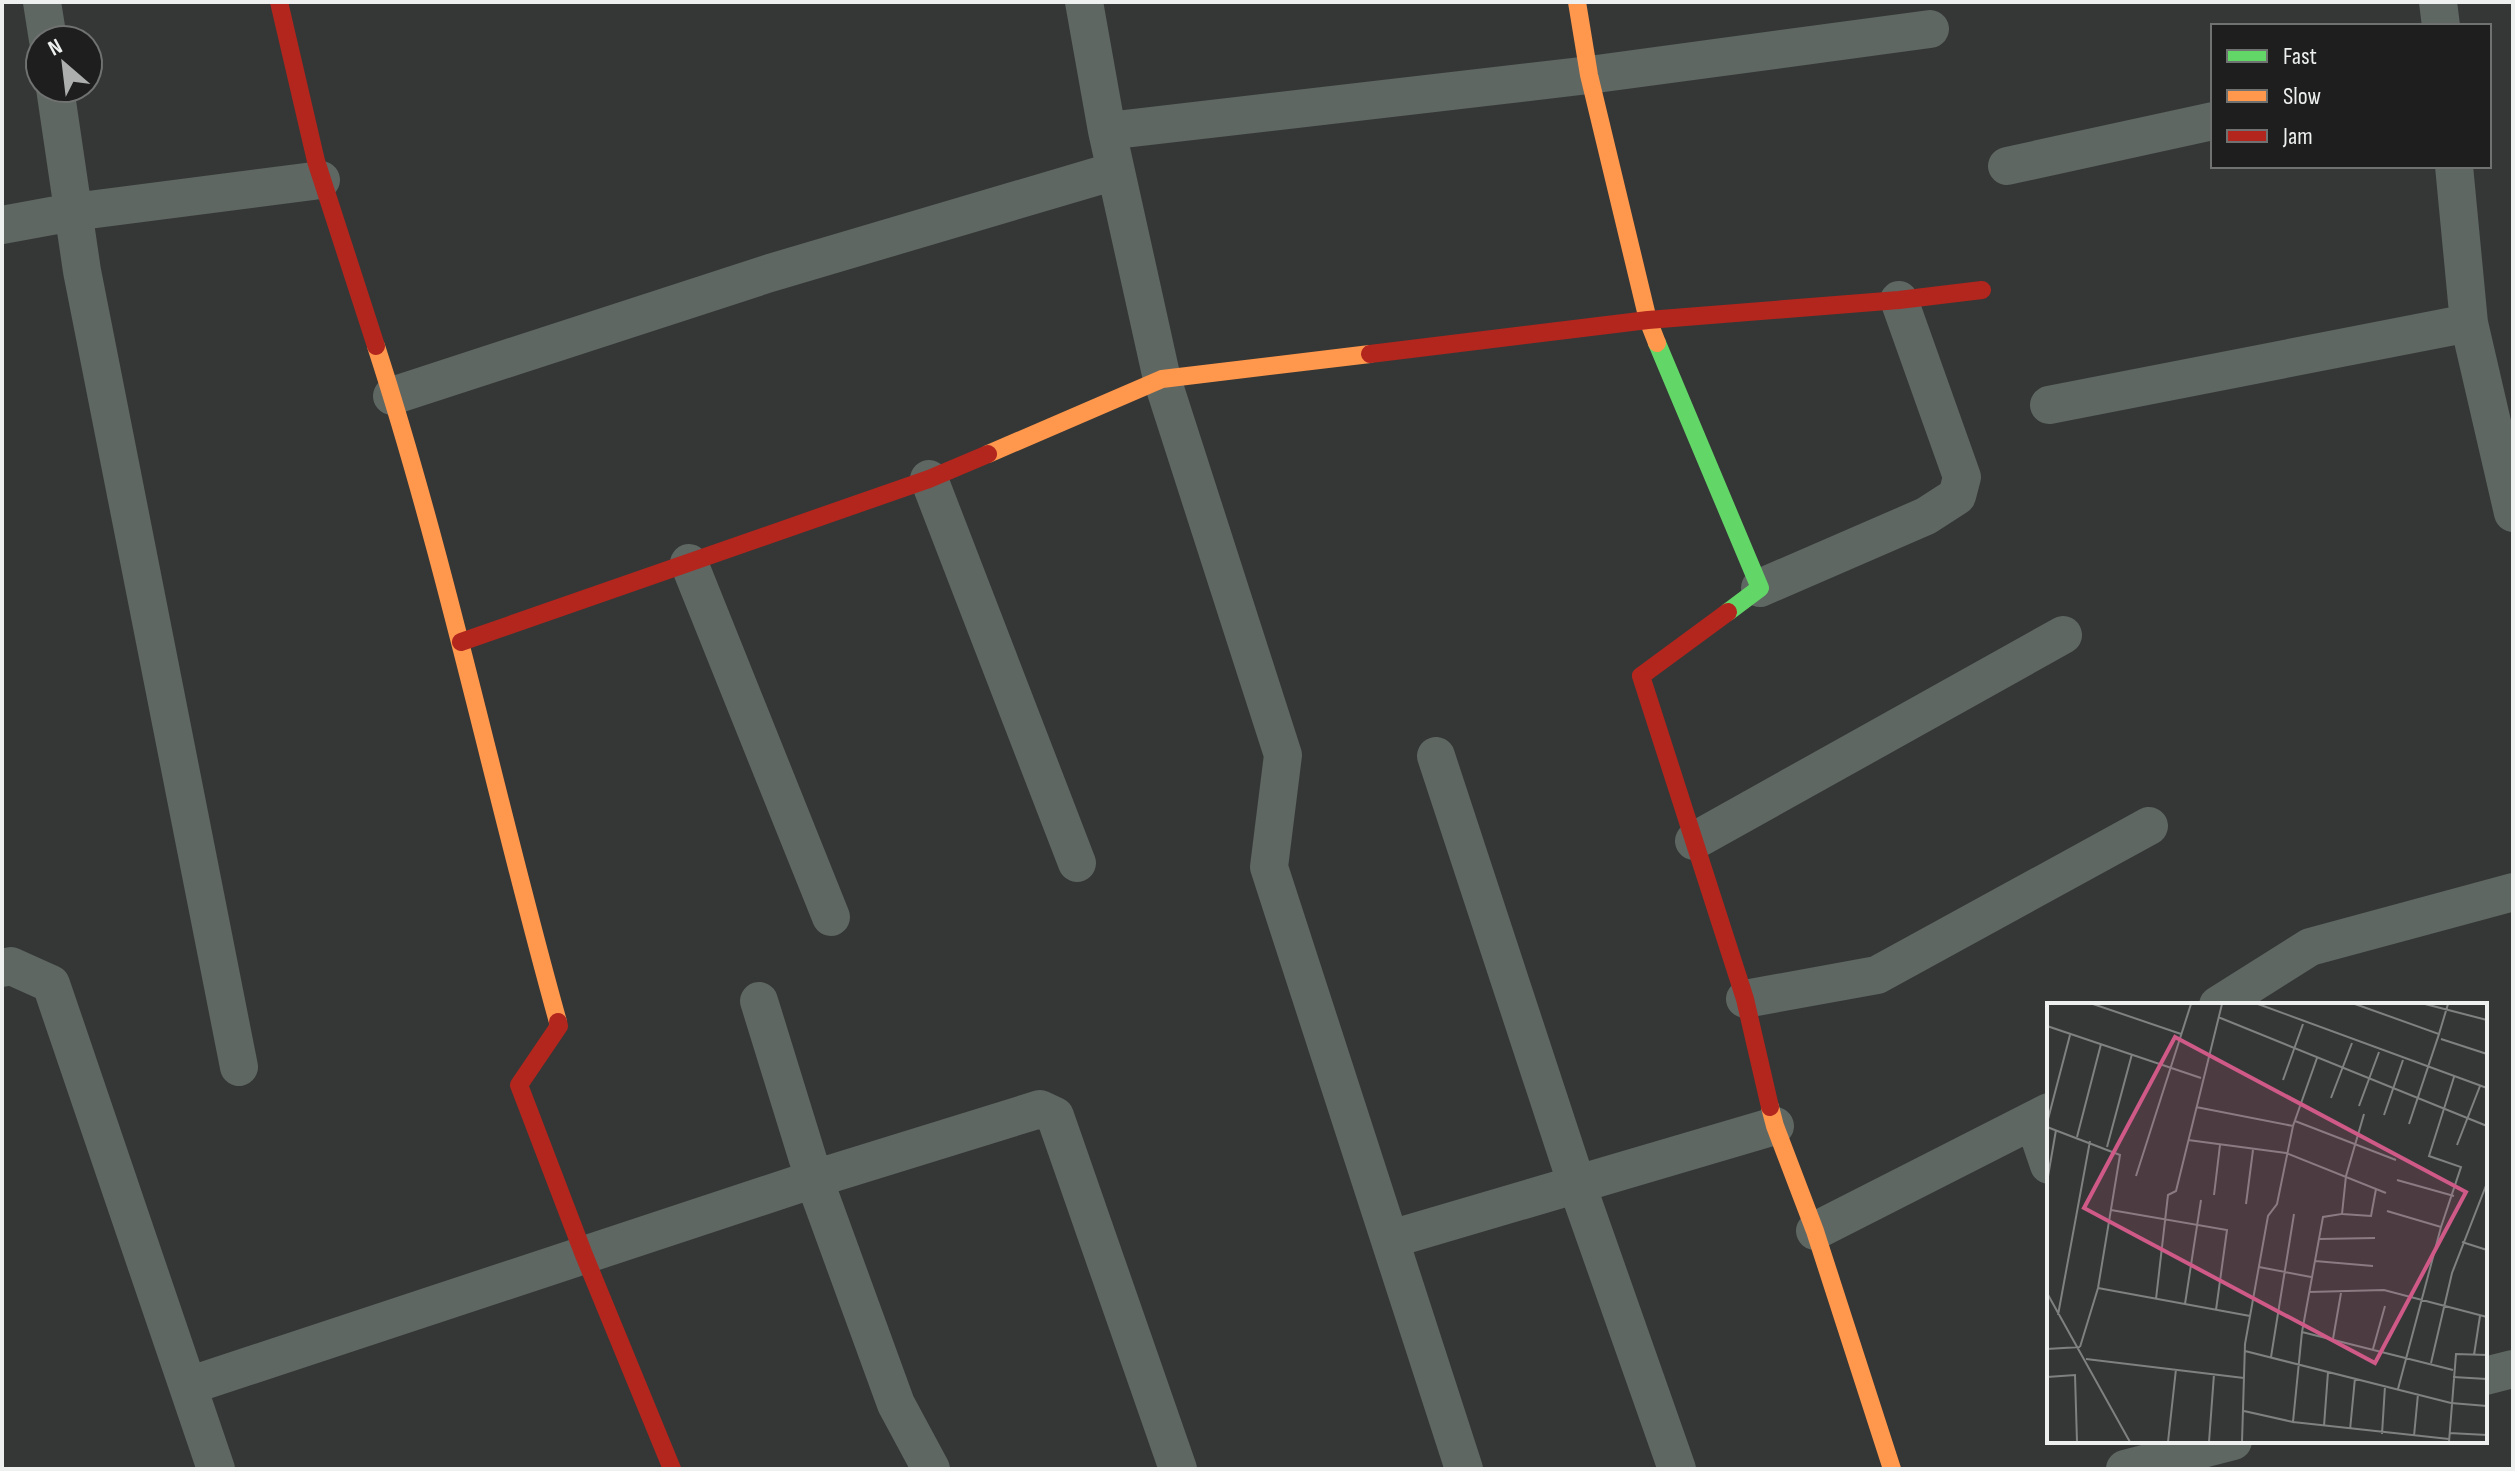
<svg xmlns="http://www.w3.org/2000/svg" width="2515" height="1471" viewBox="0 0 2515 1471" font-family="'Sofia Sans Condensed',sans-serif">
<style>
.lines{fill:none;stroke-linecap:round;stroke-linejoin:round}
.street{stroke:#5e6762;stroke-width:38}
.fast{stroke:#63d668;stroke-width:18}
.slow{stroke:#ff974d;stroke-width:18}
.jam{stroke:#b3261e;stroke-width:18}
.inset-road{fill:none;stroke:#7f8180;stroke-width:2}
.view{fill:#cf5987;fill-opacity:0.15;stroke:#cf5987;stroke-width:4}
.inset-edge{fill:none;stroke:#edf0ee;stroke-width:4}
</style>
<rect width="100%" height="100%" fill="#353736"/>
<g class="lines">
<path class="street" d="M 42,2 L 48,40
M 1084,2 L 1107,131 L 1162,379 L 1283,755 L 1269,867 L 1464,1469
M 2438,2 L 2441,26
M 55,88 L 82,271 L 239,1067
M 1107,131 L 1589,75 L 1930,29
M 2007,166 L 2213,121
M 2,225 L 73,212 L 321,180
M 2469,323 L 2513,513
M 392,396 L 770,273 L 1115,171
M 2049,405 L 2469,323 L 2454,166
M 929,479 L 1077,863
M 689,563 L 831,917
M 1760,588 L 1926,516 L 1957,496 L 1962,477 L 1899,300
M 1436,756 L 1577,1185 L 1677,1469
M 1694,841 L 2063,635
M 2,968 L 11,966 L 51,984 L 216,1469
M 1745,999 L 1877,975 L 2149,826
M 759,1001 L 814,1179 L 896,1404 L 931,1469
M 2218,1005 L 2310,947 L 2513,892
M 2034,1121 L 2049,1165
M 1815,1231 L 2049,1112
M 1391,1239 L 1775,1126
M 2485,1376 L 2513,1369
M 188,1386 L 814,1179 L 1040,1109 L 1055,1116 L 1178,1469
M 2125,1469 L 2233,1441"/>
<path class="fast" d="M 1657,343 L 1760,588 L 1728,612"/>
<path class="slow" d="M 1577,2 L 1589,75 L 1648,320 L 1657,343
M 376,346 C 448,568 495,797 558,1022
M 988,454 L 1162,379 L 1370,354
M 1770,1107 L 1775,1126 L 1815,1231 L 1892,1469"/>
<path class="jam" d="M 279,2 L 316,161 L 376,346
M 1370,354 L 1648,320 L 1899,300 L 1982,290
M 1728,612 L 1641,676 L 1745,999 L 1770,1107
M 461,642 L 929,479 L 988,454
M 558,1022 L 559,1026 L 519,1085 L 584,1255 L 672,1469"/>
</g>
<g transform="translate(2047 1003)">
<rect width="440" height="440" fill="#353736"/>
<path class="inset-road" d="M 46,1 L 134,31M 211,1 L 440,85M 308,1 L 392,31 L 362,121M 378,1 L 440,17M 171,14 L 440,123M 0,23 L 154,75M 392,31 L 401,1M 394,36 L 440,51M 236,77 L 256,21M 284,95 L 305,40M 312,103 L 332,49M 149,104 L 246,123M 337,112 L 356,57M 248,118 L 349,157M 0,120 L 23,32M 0,124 L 73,152 L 51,285 L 33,344M 30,134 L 54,41M 141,137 L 239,150 L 339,190M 410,142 L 433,83M 60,144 L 85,51M 89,173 L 144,1M 350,177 L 407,193M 0,179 L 9,127M 167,192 L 173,142M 199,201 L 206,147M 64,207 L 180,227 L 169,307M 340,208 L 394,224 L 414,164 L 382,153 L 407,74M 295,211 L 324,213 L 329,186M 272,236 L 328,235M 415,239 L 440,247M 268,258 L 326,263M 212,264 L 264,274M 51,285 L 203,313M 262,289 L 337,287 L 440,314M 0,290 L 83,439M 109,296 L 121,192 L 129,188 L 175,1M 138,301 L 154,197M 11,312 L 43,138M 255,329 L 406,367M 286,336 L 294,290M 0,346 L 33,344M 326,346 L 338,303M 198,348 L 404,400 L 440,403M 427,352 L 433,313M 224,354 L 247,211M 39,356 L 197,375M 384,360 L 405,270 L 440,180M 0,374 L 28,372 L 30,439M 406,374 L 440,376M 351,386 L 394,224M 197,408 L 246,419 L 255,329 L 276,214 L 295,211 L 299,173 L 317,111M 246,419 L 402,436M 277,423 L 281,369M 303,427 L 308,375M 402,430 L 440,432M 335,431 L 338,383M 367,433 L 371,391M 121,439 L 129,366M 162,439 L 167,371M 195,439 L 198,341 L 221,213 L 230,201 L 246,123 L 270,55M 402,439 L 409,351 L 440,352"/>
<path class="view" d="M 128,34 L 419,189 L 328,360 L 37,205 Z"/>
<rect width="440" height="440" class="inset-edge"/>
</g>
<rect width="2515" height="1471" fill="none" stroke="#edf0ee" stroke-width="8"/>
<rect x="2211" y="24" width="280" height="144" fill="#1d1e1d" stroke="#707271" stroke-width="2"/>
<rect x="2227" y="50" width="40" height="12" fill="#63d668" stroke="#707271" stroke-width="2"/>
<text x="2283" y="64" font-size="24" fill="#edf0ee">Fast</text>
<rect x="2227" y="90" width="40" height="12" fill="#ff974d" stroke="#707271" stroke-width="2"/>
<text x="2283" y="104" font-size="24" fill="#edf0ee">Slow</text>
<rect x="2227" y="130" width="40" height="12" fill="#b3261e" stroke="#707271" stroke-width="2"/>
<text x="2283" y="144" font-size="24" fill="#edf0ee">Jam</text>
<g transform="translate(64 64) rotate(332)"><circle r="38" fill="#1d1e1d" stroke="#707271" stroke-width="2"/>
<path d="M0-6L14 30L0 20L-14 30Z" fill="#adafae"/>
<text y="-12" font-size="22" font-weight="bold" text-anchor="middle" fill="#edf0ee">N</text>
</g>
</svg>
